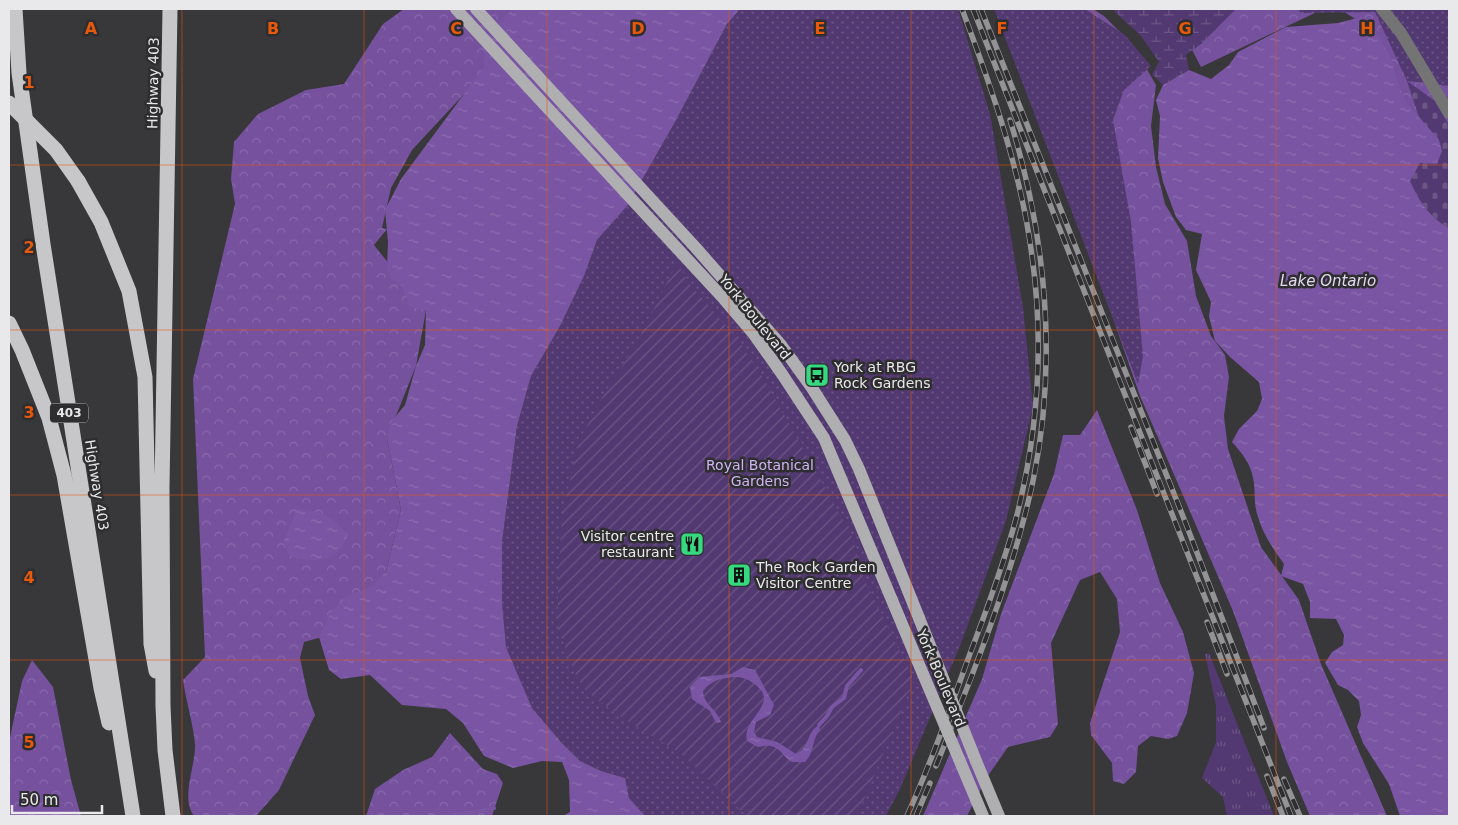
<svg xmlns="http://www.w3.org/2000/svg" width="1458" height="825" viewBox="0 0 1458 825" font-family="'DejaVu Sans',sans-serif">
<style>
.grass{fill:url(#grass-tufts)}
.forest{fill:url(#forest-crowns)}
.wetland{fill:url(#wetland-marsh)}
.cemetery{fill:url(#cemetery-stones)}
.park{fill:url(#park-dots)}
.garden{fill:url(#garden-furrows)}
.water{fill:url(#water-ripples)}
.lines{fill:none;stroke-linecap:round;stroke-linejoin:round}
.stream{stroke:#7a55a3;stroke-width:4}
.minor{stroke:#747475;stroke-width:12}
.major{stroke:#afaeb1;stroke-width:12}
.highway{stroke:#c7c6c9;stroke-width:15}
.rail-casing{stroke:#939294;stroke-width:5.5}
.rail{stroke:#2e2d2f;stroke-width:4;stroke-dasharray:11;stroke-linecap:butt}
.major-bridge{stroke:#afaeb1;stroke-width:12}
.highway-bridge{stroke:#c7c6c9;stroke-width:15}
.grid{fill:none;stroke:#e8590c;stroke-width:1;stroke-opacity:0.55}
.labels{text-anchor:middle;stroke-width:5;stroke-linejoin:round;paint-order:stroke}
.shield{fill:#2e2d2f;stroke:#b1b0b2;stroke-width:1}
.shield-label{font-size:12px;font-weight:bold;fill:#e9e8ea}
.street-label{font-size:14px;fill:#e9e8ea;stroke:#2e2d2f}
.poi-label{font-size:14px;fill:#e9e8ea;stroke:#2e2d2f;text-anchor:start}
.park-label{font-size:14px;fill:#ceb3f3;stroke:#2e2d2f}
.water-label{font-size:15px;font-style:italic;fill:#e2d9ef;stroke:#2e2d2f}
.grid-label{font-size:16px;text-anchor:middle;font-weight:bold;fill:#e8590c;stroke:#2e2d2f;stroke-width:5;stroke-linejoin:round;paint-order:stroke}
</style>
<defs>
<pattern id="grass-tufts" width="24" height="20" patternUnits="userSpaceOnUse" patternTransform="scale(1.25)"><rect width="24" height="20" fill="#533971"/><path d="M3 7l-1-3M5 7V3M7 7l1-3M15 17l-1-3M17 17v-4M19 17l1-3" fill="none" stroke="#6c5685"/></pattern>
<pattern id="forest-crowns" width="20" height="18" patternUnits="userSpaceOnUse" patternTransform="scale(1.25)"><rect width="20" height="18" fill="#75519e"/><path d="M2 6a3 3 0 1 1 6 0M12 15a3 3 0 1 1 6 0" fill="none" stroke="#896aac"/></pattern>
<pattern id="wetland-marsh" width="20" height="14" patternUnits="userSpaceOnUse" patternTransform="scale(1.25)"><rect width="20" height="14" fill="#533971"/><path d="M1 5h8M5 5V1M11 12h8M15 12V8" fill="none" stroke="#6c5685"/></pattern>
<pattern id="cemetery-stones" width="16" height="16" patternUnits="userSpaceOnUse" patternTransform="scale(1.25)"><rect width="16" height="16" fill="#533971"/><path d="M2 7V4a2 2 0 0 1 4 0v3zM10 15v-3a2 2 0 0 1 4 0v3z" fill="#6c5685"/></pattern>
<pattern id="park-dots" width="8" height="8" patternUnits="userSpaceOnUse" patternTransform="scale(1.25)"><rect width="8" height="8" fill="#533971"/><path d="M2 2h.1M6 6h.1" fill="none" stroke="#6c5685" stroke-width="1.8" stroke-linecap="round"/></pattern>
<pattern id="garden-furrows" width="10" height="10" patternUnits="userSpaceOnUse" patternTransform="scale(1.25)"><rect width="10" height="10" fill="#533971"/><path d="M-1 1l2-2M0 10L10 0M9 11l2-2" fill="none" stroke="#6c5685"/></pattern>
<pattern id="water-ripples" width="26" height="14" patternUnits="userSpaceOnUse" patternTransform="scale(1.25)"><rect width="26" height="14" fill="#7a55a3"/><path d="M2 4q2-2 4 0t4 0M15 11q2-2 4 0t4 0" fill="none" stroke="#8d6db0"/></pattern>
</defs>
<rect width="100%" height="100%" fill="#383739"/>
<path class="grass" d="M 1209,653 L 1274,816 L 1227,816 L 1223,797 L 1202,778 L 1216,742 L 1216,706 L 1205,654 Z"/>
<path class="forest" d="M 404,9 L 517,9 L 507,48 L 412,150 L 391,188 L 382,228 L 387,229 L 374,245 L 426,310 L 416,366 L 387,438 L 401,510 L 386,572 L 329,635 L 304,642 L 300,658 L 308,696 L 315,715 L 279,790 L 256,816 L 194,816 C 180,797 196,766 195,744 C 193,723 186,701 183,680 L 205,657 L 193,379 L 235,204 L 231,179 L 234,142 L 258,114 L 306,90 L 344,84 L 383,24 Z
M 1006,9 L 1093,9 L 1104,16 L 1133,45 L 1156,85 L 1151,126 L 1156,167 L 1165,204 L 1187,241 L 1196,296 L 1211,336 L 1225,355 L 1229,377 L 1224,416 L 1228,449 L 1261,547 L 1299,600 L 1321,664 L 1387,816 L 1310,816 L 1287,762 L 1233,611 L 1140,396 Z
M 1234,9 L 1436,9 L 1449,44 L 1449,210 L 1419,157 L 1357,20 L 1341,10 L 1317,12 L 1201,67 L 1191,48 Z
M 1097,410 L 1137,510 L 1160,583 L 1183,632 L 1194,673 L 1187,713 L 1177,736 L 1168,739 L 1151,736 L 1138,746 L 1136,772 L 1124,784 L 1113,781 L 1112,763 L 1091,735 L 1090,723 L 1120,632 L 1117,599 L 1100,572 L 1080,580 L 1051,643 L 1058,724 L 1050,737 L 1008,747 L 987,777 L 967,816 L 923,816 L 982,679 L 1001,614 L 1054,474 L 1063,435 L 1080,435 Z
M 32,660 L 53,687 L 71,780 L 81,816 L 9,816 L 9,742 L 22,681 Z
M 450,733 L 483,769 L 497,774 L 503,783 L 492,816 L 366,816 L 375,789 L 403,770 L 432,757 Z"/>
<path class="wetland" d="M 1116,9 L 1236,9 L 1201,44 L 1186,55 L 1189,70 L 1163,85 L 1152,74 L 1159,62 L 1141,36 L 1114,11 Z"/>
<path class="cemetery" d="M 1407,81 L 1435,101 L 1449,125 L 1449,228 C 1429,217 1419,201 1409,181 L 1420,163 L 1439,140 L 1420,120 Z"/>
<path class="park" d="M 740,9 L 958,9 L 990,114 L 1023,307 L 1033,407 L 1006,521 L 960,646 L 900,789 L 886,816 L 645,816 L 629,798 L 625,778 L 601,771 L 580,761 L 556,736 L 532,708 L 506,647 L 502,602 L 502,542 L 517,426 L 531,376 L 560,326 L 584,276 L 597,240 L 627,206 L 675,122 L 727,24 Z
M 994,9 L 1085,9 L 1125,35 L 1151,66 L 1124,90 L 1113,120 L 1131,222 L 1143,356 L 1138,384 Z
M 1298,9 L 1449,9 L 1449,86 L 1407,81 L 1375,12 L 1301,13 Z"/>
<path class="garden" d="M 677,263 L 688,282 L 740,342 L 765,381 L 843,520 L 848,524 L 865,581 L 914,680 L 857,816 L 747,816 L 680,753 L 621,717 L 586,691 L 577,678 L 558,629 L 558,583 L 562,516 L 579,441 L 603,396 L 638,341 Z"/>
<path class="water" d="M 512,9 L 740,9 L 727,24 L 675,122 L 627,206 L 597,240 L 584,276 L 560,326 L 531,376 L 517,426 L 502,542 L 502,602 L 506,647 L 532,708 L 561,742 L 580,761 L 601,771 L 625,778 L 629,798 L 645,816 L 563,816 L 570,812 L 569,780 L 562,762 L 542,761 L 513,768 L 484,756 L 463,723 L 446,709 L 402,705 L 370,675 L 341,679 L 329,670 L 319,637 L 330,614 L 347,596 L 370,587 L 386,572 L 401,510 L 387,438 L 391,422 L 405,405 L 416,366 L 425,345 L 426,310 L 410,307 L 402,286 L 392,280 L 387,268 L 388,242 L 385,210 L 401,179 L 484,67 L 485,41 Z
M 1361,17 L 1374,30 L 1391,58 L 1397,81 L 1406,102 L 1439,140 L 1442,151 L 1437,164 L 1420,163 L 1410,181 C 1419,201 1429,217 1449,228 L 1449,816 L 1400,816 L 1389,784 L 1363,743 L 1357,727 L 1361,715 L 1359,701 L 1348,690 L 1338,685 L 1325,663 L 1332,652 L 1343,645 L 1344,635 L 1336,619 L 1310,618 L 1310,602 L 1303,584 L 1281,576 L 1284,564 C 1273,549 1263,534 1258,517 C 1253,503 1256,491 1253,478 C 1251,464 1241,452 1232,442 L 1239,429 L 1257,411 L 1262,399 L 1259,382 L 1230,357 L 1215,341 L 1209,316 L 1211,302 L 1196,270 L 1202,234 L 1186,230 L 1176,217 L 1163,182 L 1158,158 L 1160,116 L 1156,100 L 1163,85 L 1189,70 L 1211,79 L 1229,65 L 1238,52 L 1286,27 L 1338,23 Z
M 297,509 C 323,511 331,516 348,535 C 339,562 313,564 290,556 L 283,543 Z
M 743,667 L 755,670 L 774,705 L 770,715 L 756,722 L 754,732 L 757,737 L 777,742 L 796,754 C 810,748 806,732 819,725 L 820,730 C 811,740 815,752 805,762 L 792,762 C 778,753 780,742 758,747 L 747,741 C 741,718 783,703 753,683 C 745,677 737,676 727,678 C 717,679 709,683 703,691 C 703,704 717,709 721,722 L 716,723 L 710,711 L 692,699 L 690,687 L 699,677 L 731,674 Z"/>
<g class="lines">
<path class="stream" d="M 819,725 L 827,716 L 832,707 L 844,698 L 847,686 L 861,670
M 454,816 L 494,808"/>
<path class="minor" d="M 1382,9 L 1401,33 L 1449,113"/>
<path class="major" d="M 456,9 L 724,299 L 753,333 L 782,374 L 824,438 L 915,655
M 476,9 L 696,248 L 781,345 L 812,388 L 845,440 L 859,469 L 919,618
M 959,759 L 983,816
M 976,761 L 999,816"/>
<path class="highway" d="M 15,9 L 19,73 L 43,244 L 133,816
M 170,9 L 162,487 L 163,706 L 165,750 L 173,816
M 78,181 L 101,222 L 129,291 L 145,377 L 151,644 L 156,671
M 9,323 L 22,350 L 49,418 L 64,475 L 101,688 L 109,723"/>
<g class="rail-casing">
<path id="rail" d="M 973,9 L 1291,816
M 981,9 L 1186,524 L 1264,728
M 1131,427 L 1157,494
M 1207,622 L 1227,674
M 936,766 C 973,674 1012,578 1033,481 C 1058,361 1046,236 1010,120
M 1267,776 L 1283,816
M 1284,779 L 1300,816
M 907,816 C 930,765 949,712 968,659 C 986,612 1004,564 1017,515 C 1038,431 1044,342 1032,256 C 1021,171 992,89 962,9
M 916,816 L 930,783"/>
</g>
<use href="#rail" class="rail"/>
<path class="major-bridge" d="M 919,618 L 976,761
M 915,655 L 959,759"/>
<path class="highway-bridge" d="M 9,103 L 56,150 L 78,181"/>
</g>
<path class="grid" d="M 182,9 L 182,816M 364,9 L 364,816M 547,9 L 547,816M 729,9 L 729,816M 911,9 L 911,816M 1094,9 L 1094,816M 1276,9 L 1276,816M 9,165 L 1449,165M 9,330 L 1449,330M 9,495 L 1449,495M 9,660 L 1449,660"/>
<defs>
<g id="bus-square" transform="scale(1.25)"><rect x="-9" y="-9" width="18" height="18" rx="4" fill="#36d880" stroke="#2e2d2f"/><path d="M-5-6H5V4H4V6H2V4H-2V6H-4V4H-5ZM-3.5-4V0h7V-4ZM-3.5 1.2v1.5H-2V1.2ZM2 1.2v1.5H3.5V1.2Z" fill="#111"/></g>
<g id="restaurant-square" transform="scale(1.25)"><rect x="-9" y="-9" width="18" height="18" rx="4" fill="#36d880" stroke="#2e2d2f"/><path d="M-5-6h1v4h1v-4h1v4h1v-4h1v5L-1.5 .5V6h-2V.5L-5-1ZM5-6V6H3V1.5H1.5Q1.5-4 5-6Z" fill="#111"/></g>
<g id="building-square" transform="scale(1.25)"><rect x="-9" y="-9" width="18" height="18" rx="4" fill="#36d880" stroke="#2e2d2f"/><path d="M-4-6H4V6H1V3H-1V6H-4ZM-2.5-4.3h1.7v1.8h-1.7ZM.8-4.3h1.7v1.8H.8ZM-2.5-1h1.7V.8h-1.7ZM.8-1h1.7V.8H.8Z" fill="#111"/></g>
</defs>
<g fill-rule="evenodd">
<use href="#bus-square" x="817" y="375"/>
<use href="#restaurant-square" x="692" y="544"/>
<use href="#building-square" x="739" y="575"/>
</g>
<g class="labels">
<rect class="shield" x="50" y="403.5" width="38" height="19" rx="4"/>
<g class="shield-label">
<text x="69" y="417">403</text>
</g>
<g class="street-label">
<text transform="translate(153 83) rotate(-89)" y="5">Highway 403</text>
<text transform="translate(755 317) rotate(51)" y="5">York Boulevard</text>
<text transform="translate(97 485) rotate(81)" y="5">Highway 403</text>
<text transform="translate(941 678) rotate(67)" y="5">York Boulevard</text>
</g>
<g class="poi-label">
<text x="834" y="372">York at RBG<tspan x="834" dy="16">Rock Gardens</tspan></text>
<text x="674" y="541" text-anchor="end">Visitor centre<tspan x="674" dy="16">restaurant</tspan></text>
<text x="756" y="572">The Rock Garden<tspan x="756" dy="16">Visitor Centre</tspan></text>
</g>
<g class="park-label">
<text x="760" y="470">Royal Botanical<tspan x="760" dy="16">Gardens</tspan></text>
</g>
<g class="water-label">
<text x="1328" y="286">Lake Ontario</text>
</g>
</g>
<g class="grid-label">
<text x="91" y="34">A</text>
<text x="273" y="34">B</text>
<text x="456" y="34">C</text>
<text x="638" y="34">D</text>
<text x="820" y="34">E</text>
<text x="1002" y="34">F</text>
<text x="1185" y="34">G</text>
<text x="1367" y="34">H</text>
<text x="29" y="88">1</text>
<text x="29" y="253">2</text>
<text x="29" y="418">3</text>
<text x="29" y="583">4</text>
<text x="29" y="748">5</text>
</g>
<rect width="1458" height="825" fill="none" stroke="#e9e8ea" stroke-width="20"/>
<path d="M12 805v8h90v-8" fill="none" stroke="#e9e8ea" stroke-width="2.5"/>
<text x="20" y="805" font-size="15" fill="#e9e8ea" stroke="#2e2d2f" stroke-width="4" paint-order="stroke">50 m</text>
</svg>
